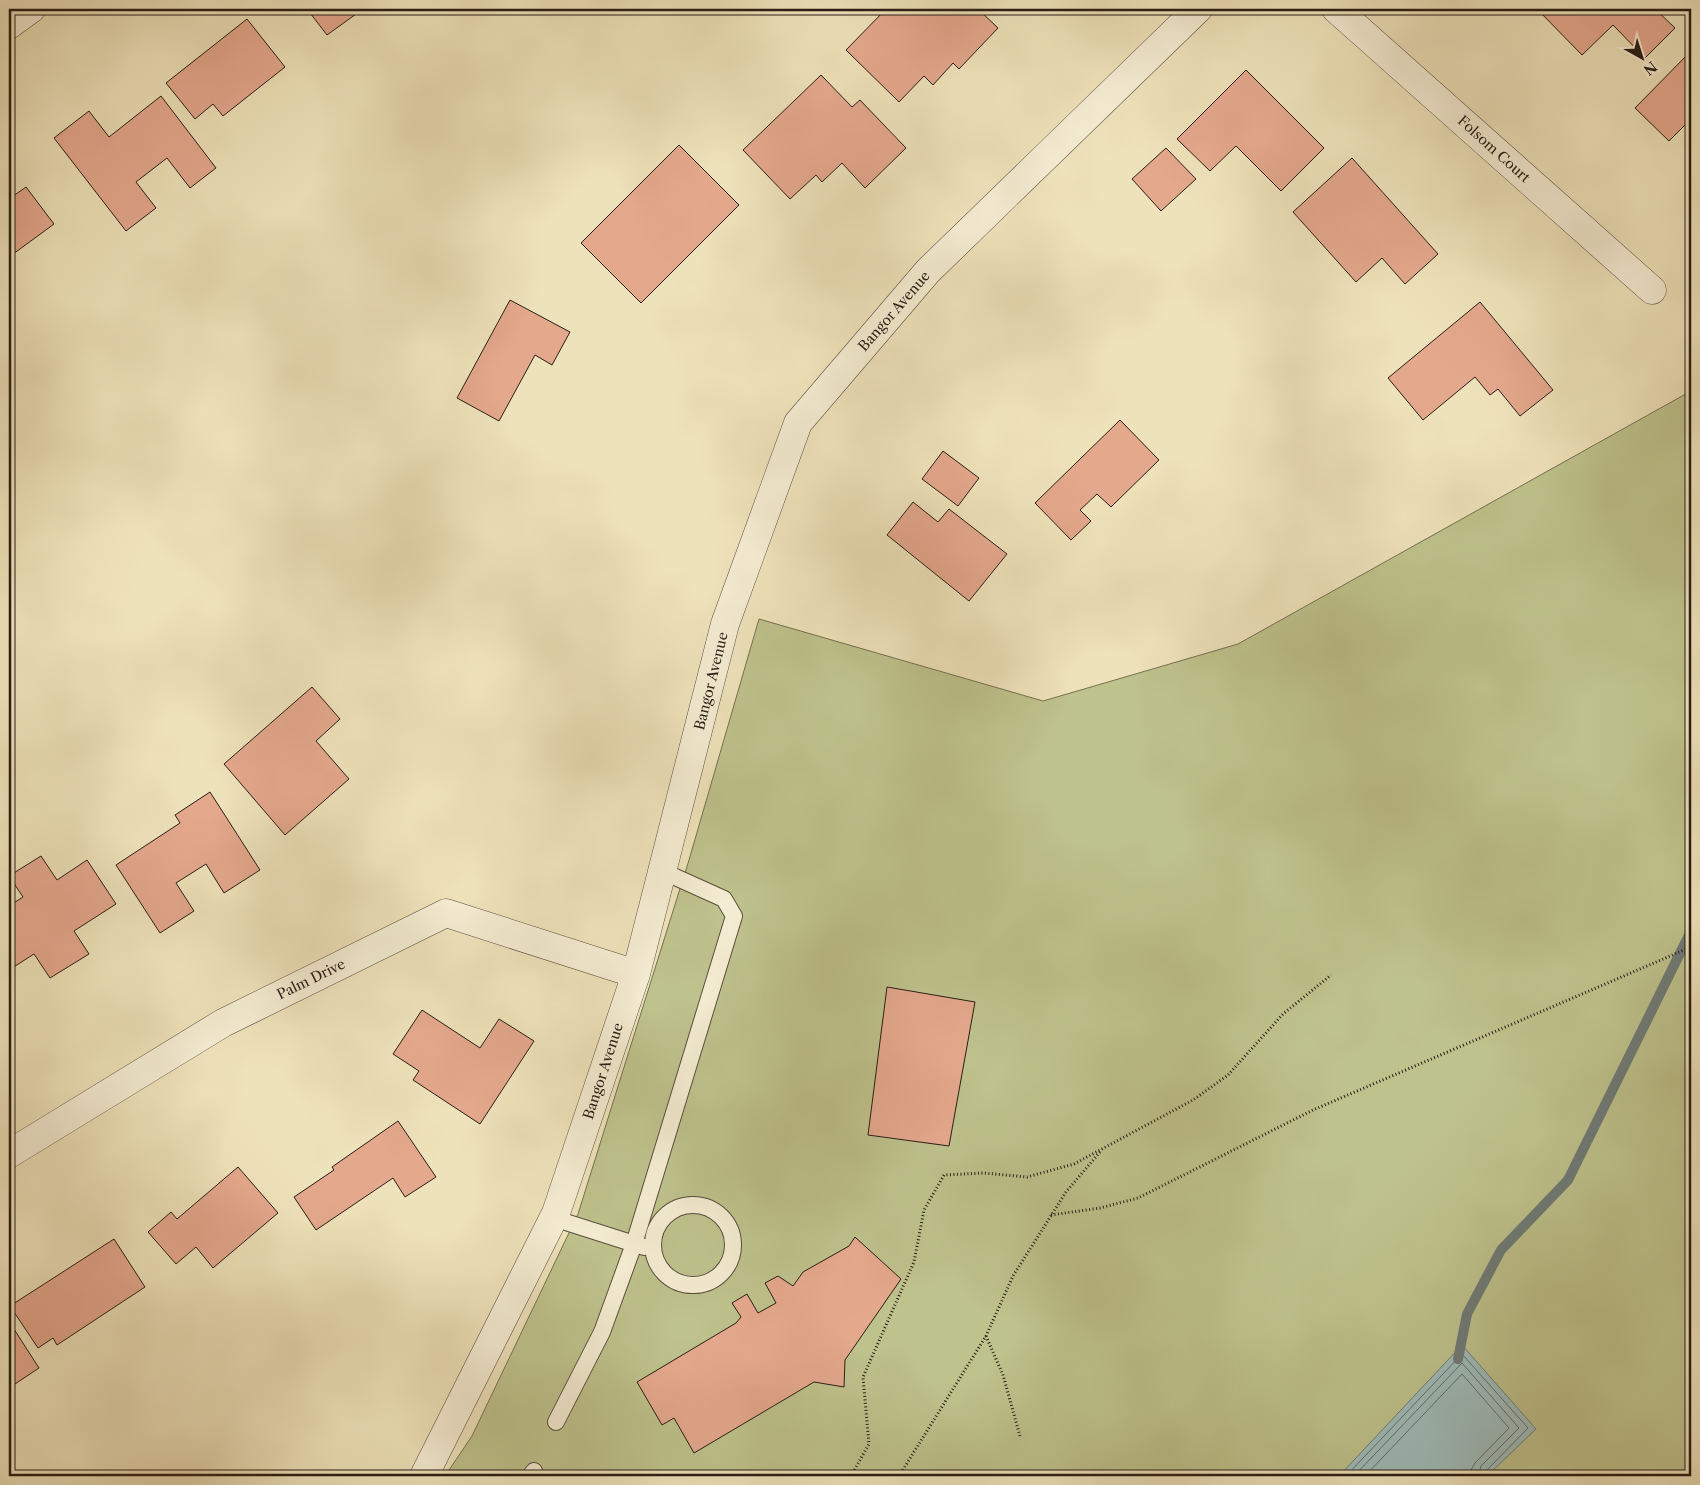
<svg xmlns="http://www.w3.org/2000/svg" width="1700" height="1485" viewBox="0 0 1700 1485" font-family="'Libre Caslon Text',serif">
<style>
.green{fill:#bec28c;stroke:#747051}
.water{fill:#9ebcba;stroke:#6f7c78}
.lines{fill:none;stroke-linecap:round;stroke-linejoin:round}
.shore{stroke:#646c68;stroke-width:1}
.stream{stroke:#6f7c78;stroke-width:10}
.building{fill:#e4a88d;stroke:#291d16}
.lane-casing{stroke:#5a4e3f;stroke-width:18}
.street-casing{stroke:#5a4e3f;stroke-width:29}
.path{stroke:#291d16;stroke-width:3;stroke-dasharray:1 2.5;stroke-linecap:butt}
.lane{stroke:#f4ecd2;stroke-width:16}
.street{stroke:#f4ecd2;stroke-width:28}
.labels{text-anchor:middle;stroke-width:4;stroke-linejoin:round;paint-order:stroke}
.street-label{font-size:14px;fill:#291d16;stroke:#f4ecd2}
</style>
<rect width="100%" height="100%" fill="#eee2ba"/>
<filter id="stains"><feTurbulence type="fractalNoise" baseFrequency=".004" numOctaves="4"/><feColorMatrix values="0 0 0 0 .2 0 0 0 0 .09 0 0 0 0 .02 0 0 0 .5 -.17"/></filter>
<radialGradient id="worn" r=".72"><stop offset=".6" stop-color="#630" stop-opacity="0"/><stop offset="1" stop-color="#630" stop-opacity=".3"/></radialGradient>
<path class="green" d="M 1691,391 L 1691,1476 L 445,1476 L 472,1436 L 578,1214 L 689,860 L 759,619 L 1043,701 L 1238,644 Z"/>
<path class="water" d="M 1462,1345 L 1536,1429 L 1487,1476 L 1339,1476 Z"/>
<g class="lines">
<path class="shore" d="M 1346,1476 L 1462,1354 L 1528,1428 L 1486,1471 L 1484,1476
M 1354,1476 L 1462,1363 L 1519,1428 L 1481,1466 L 1478,1476
M 1365,1476 L 1462,1374 L 1509,1428 L 1475,1463 L 1471,1470 L 1471,1476"/>
<path class="stream" d="M 1458,1359 L 1467,1314 L 1501,1250 L 1568,1180 L 1691,931"/>
</g>
<path class="building" d="M 307,9 L 363,9 L 327,35 Z
M 886,9 L 953,9 L 957,12 L 960,9 L 978,9 L 998,28 L 959,69 L 953,63 L 933,85 L 924,76 L 899,102 L 846,50 Z
M 1537,9 L 1655,9 L 1675,28 L 1645,58 L 1613,25 L 1582,55 Z
M 247,19 L 285,67 L 223,116 L 213,104 L 195,119 L 166,83 Z
M 1691,51 L 1691,119 L 1669,141 L 1635,108 Z
M 1246,70 L 1324,148 L 1281,191 L 1236,146 L 1210,171 L 1177,139 Z
M 821,75 L 852,107 L 860,100 L 906,148 L 865,188 L 842,163 L 822,182 L 816,175 L 790,199 L 743,150 Z
M 161,96 L 216,168 L 190,188 L 167,158 L 136,182 L 156,208 L 126,231 L 54,138 L 89,111 L 109,137 Z
M 679,145 L 739,205 L 641,303 L 581,243 Z
M 1166,148 L 1196,179 L 1161,211 L 1132,179 Z
M 1352,158 L 1438,254 L 1405,284 L 1382,258 L 1356,282 L 1293,212 Z
M 26,187 L 54,224 L 9,257 L 9,199 Z
M 510,300 L 570,332 L 552,365 L 535,355 L 499,421 L 457,398 Z
M 1480,302 L 1553,390 L 1520,416 L 1498,389 L 1490,395 L 1475,377 L 1423,420 L 1388,378 Z
M 1120,420 L 1159,460 L 1111,507 L 1097,494 L 1080,510 L 1091,521 L 1071,540 L 1035,503 Z
M 943,451 L 979,478 L 958,506 L 922,479 Z
M 913,502 L 938,522 L 949,509 L 1007,554 L 969,601 L 887,535 Z
M 312,687 L 340,719 L 316,741 L 349,779 L 285,835 L 224,764 Z
M 210,792 L 260,870 L 224,893 L 206,864 L 176,883 L 194,911 L 160,933 L 116,865 L 180,823 L 175,815 Z
M 41,856 L 57,880 L 87,860 L 116,904 L 74,931 L 89,954 L 50,978 L 34,954 L 9,970 L 9,906 L 23,897 L 9,876 Z
M 887,987 L 975,1002 L 949,1146 L 868,1135 Z
M 422,1010 L 480,1048 L 499,1019 L 534,1041 L 480,1124 L 413,1080 L 419,1071 L 393,1054 Z
M 398,1121 L 436,1177 L 405,1197 L 393,1178 L 316,1230 L 294,1197 L 334,1170 L 332,1167 Z
M 238,1167 L 278,1213 L 213,1268 L 196,1247 L 176,1264 L 148,1232 L 171,1212 L 177,1219 Z
M 855,1237 L 901,1279 L 845,1360 L 844,1387 L 814,1382 L 694,1453 L 674,1418 L 662,1425 L 637,1382 L 736,1323 L 741,1317 L 732,1303 L 747,1294 L 758,1313 L 776,1303 L 765,1283 L 778,1276 L 793,1286 L 803,1272 L 849,1246 Z
M 114,1239 L 145,1287 L 57,1345 L 53,1338 L 38,1348 L 10,1306 Z
M 12,1326 L 39,1368 L 9,1388 L 9,1327 Z"/>
<g class="lines">
<g class="lane-casing">
<path id="lane" d="M653 1245a40 40 0 1 1 80 0a40 40 0 1 1-80 0Z
M 553,1218 L 644,1247
M 556,1422 L 602,1332 L 634,1244 L 734,916 L 724,899 L 662,871
M 530,1476 L 534,1471"/>
</g>
<g class="street-casing">
<path id="street" d="M 1336,9 L 1652,290
M 9,25 L 31,9
M 9,1154 L 223,1023 L 446,913 L 636,974
M 424,1476 L 556,1213 L 636,974 L 725,624 L 798,423 L 928,271 L 1198,9"/>
</g>
<path class="path" d="M 1051,1215 L 1100,1208 L 1138,1198 L 1313,1110 L 1691,947
M 986,1336 L 1003,1375 L 1020,1436
M 851,1476 L 869,1444 L 863,1377 L 914,1262 L 924,1210 L 944,1175 L 984,1173 L 1027,1177 L 1074,1164 L 1193,1100 L 1228,1075 L 1283,1014 L 1331,975
M 899,1476 L 986,1336 L 1013,1276 L 1066,1192 L 1100,1152"/>
<use href="#lane" class="lane"/>
<use href="#street" class="street"/>
</g>
<g class="labels">
<g class="street-label">
<text transform="translate(1494 149) rotate(42)" y="5">Folsom Court</text>
<text transform="translate(894 311) rotate(-49)" y="5">Bangor Avenue</text>
<text transform="translate(711 681) rotate(-76)" y="5">Bangor Avenue</text>
<text transform="translate(311 979) rotate(-26)" y="5">Palm Drive</text>
<text transform="translate(603 1071) rotate(-72)" y="5">Bangor Avenue</text>
</g>
</g>
<rect width="1700" height="1485" fill="none" stroke="#eee2ba" stroke-width="30"/>
<rect x="10" y="10" width="1680" height="1465" fill="none" stroke="#291d16" stroke-width="2.5"/>
<rect x="15" y="15" width="1670" height="1455" fill="none" stroke="#291d16"/>
<g transform="translate(1642 58) rotate(141)" stroke="#f4ecd2" stroke-width="4" paint-order="stroke">
<path d="M0-4L9 19L0 12L-9 19Z" fill="#291d16"/>
<text y="-8" font-size="14" font-weight="bold" text-anchor="middle" fill="#291d16">N</text>
</g>
<rect width="100%" height="100%" filter="url(#stains)"/>
<rect width="100%" height="100%" fill="url(#worn)"/>
</svg>
